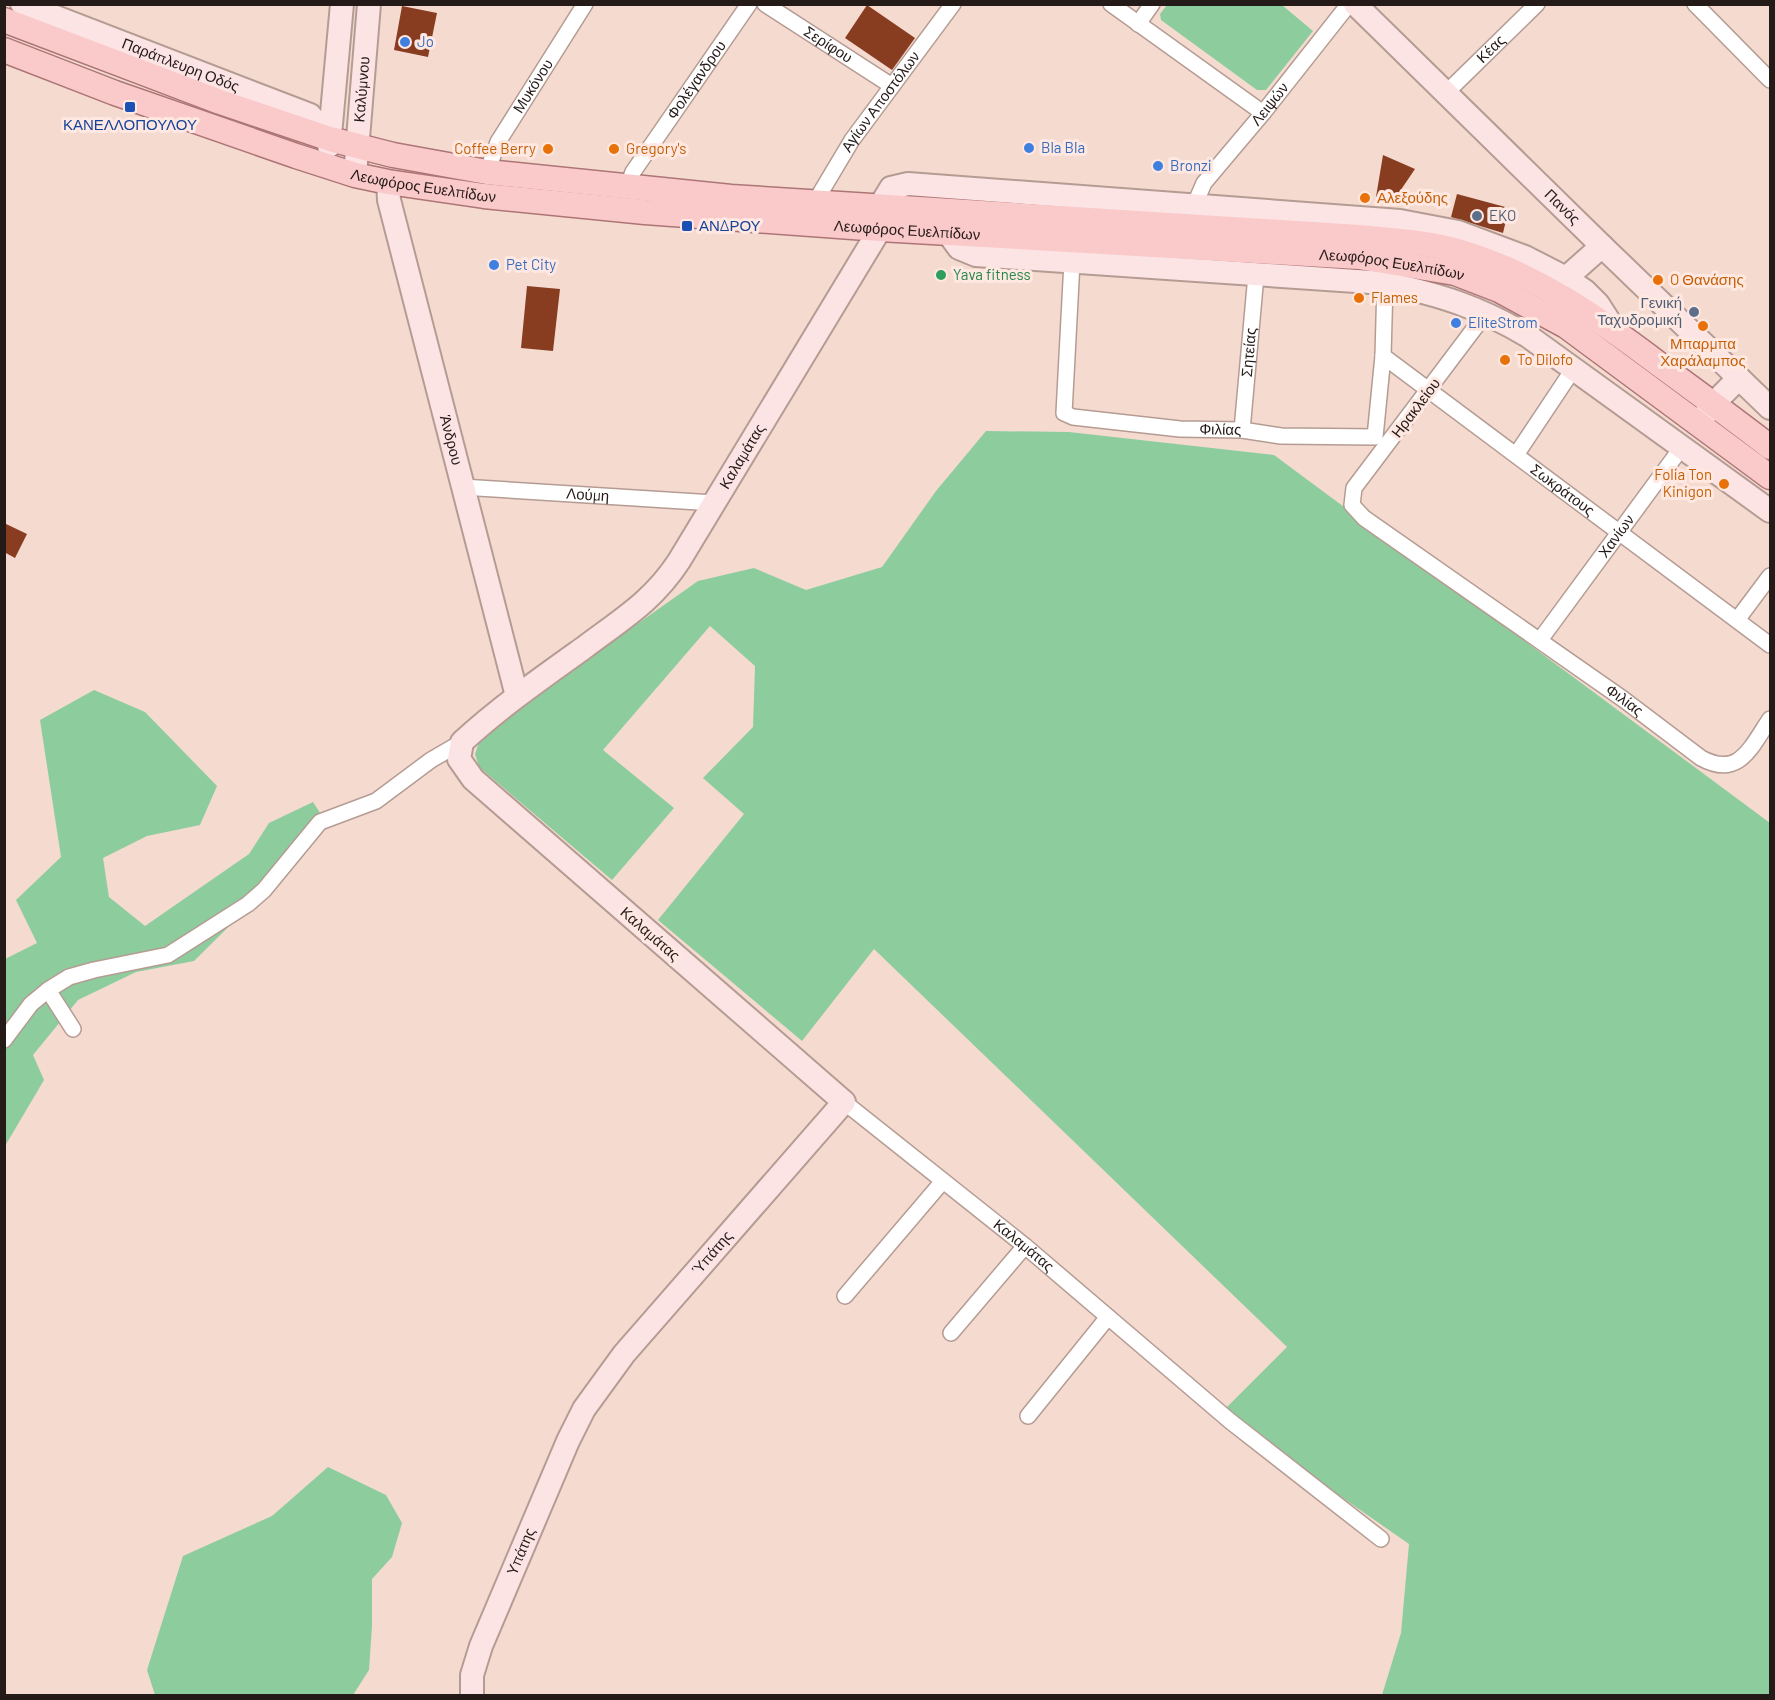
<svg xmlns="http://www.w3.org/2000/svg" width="1775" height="1700" viewBox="0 0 1775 1700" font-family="Barlow,sans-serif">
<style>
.green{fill:#8dcd9d}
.building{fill:#883d21}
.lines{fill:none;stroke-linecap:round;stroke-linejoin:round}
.street-casing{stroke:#b59c93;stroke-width:18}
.secondary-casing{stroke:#b59c93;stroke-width:26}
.primary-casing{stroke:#ac7576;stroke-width:27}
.street{stroke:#fff;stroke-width:15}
.secondary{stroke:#fce4e5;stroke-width:22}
.primary{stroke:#facacb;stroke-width:24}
.shop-dot{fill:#3f7fe0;stroke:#fee8e1;stroke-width:2}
.transit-dot{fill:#1a4fb4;stroke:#fee8e1;stroke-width:2}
.food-dot{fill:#e8710a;stroke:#fee8e1;stroke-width:2}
.service-dot{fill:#5c6f8a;stroke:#fee8e1;stroke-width:2}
.leisure-dot{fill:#2e9e5b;stroke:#fee8e1;stroke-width:2}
.labels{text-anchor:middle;stroke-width:6;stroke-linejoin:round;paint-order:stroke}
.shop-label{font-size:15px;fill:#366cbe;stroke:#fee8e1;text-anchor:start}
.street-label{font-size:15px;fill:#241a17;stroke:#fee8e1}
.transit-label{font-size:15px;fill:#164399;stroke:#fee8e1}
.food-label{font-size:15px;fill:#c56008;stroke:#fee8e1;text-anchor:start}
.service-label{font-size:15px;fill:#4e5e75;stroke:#fee8e1;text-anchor:start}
.leisure-label{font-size:15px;fill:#27864d;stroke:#fee8e1;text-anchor:start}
</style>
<rect width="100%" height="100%" fill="#f5dad0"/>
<path class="green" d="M 1167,5 L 1282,5 L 1313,31 L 1266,90 L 1257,90 L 1161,20 L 1160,14 Z
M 986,431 L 1069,432 L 1274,455 L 1770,823 L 1770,1695 L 1382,1695 L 1401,1633 L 1409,1544 L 1221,1413 L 1287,1347 L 874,949 L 802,1041 L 658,920 L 744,814 L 703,778 L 753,727 L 755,666 L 710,626 L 603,750 L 674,808 L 612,880 L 479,767 L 475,754 L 480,740 L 514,711 L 698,581 L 754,568 L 806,590 L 882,567 L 936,491 Z
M 94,690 L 145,712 L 217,786 L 200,825 L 147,836 L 103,858 L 109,897 L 145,926 L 249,854 L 269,823 L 313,802 L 322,816 L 311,845 L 194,961 L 136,972 L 78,1000 L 33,1055 L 44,1080 L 5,1146 L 5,959 L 37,943 L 16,900 L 61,857 L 40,720 Z
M 328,1467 L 386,1495 L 402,1523 L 392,1557 L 372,1579 L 372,1626 L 369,1670 L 353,1695 L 155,1695 L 147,1670 L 183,1556 L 272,1516 Z"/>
<path class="building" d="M 867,5 L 915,38 L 892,70 L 845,38 Z
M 402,6 L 437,13 L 428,57 L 394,50 Z
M 1383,155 L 1415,169 L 1396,197 L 1376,197 Z
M 1457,194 L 1509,208 L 1503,233 L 1451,217 Z
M 527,286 L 560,289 L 553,351 L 521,348 Z
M 4,523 L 27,534 L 15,558 L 4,552 Z"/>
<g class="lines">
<g class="street-casing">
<g id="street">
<path id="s1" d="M 765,4 L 892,86"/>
<path d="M 1111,4 L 1263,113"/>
<path d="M 1695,4 L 1770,80"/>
<path d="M 1138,24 L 1152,4"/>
<path id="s2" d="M 1446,93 L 1537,4"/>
<path id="s3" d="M 487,172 L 498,142 L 585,4"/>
<path id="s4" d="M 627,187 L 633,172 L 749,4"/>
<path id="s5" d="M 815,202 L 852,140 L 953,4"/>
<path id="s6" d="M 1194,206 L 1204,183 L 1263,113 L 1349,4"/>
<path id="s7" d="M 1072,262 L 1064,413 L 1073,417 L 1180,429 L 1242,430 L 1281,436 L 1375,437 L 1383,356 L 1385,283"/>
<path id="s8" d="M 1486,313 L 1354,488 L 1352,505 L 1364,518 L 1623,699 L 1701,758 C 1739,779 1751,747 1770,719"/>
<path id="s9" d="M 1383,356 L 1770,645"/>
<path id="s10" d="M 1242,430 L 1256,275"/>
<path d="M 1516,455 L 1574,368"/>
<path id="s11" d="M 462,487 L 714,503"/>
<path d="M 1737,620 L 1770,576"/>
<path id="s12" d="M 1540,640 L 1682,447"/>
<path d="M 48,990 L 69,977 L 94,970 L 168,955 L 248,904 L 264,890 L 320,822 L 376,801 L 431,760 L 462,742"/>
<path d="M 4,1040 L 31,1004 L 48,990 L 73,1029"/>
<path id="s13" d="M 844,1102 L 1025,1246 L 1230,1421 L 1381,1539"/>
<path d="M 845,1296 L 943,1181"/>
<path d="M 951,1333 L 1025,1246"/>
<path d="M 1028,1416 L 1108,1317"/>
</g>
</g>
<g class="secondary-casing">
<g id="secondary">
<path id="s14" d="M 22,4 L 310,115 L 330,139"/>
<path id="s15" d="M 1355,4 L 1602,246 L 1770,408"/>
<path d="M 329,146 L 342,4"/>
<path id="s16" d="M 355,175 L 369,4"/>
<path id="s17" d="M 388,182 L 389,200 L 517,696"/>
<path d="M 880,206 L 891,188 L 908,184 L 1400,221 L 1458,232 L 1525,257 L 1566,278 L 1585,291 L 1598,304 L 1616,332"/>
<path d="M 948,233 L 959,248 L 976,255 L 1385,283 C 1441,295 1479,307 1528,336 L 1770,511"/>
<path d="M 1566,278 L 1602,246"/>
<path d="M 1702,419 L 1713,404 L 1739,378"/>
<path id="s18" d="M 472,1696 L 472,1675 L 481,1646 L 568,1441 L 584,1409 L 624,1354 L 844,1102 L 473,779 L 459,759 L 462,742 C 500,707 543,677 585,647 C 622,619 653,601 679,561 L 880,229"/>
</g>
</g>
<g class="primary-casing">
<g id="primary">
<path d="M 4,20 L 220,102 L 330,139 L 393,155 L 487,172 L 731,197 L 1359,237 C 1392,240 1426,242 1458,251 C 1534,273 1598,318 1660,365 C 1697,392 1734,419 1770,447"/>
<path id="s19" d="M 4,50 L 115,93 L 296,156 L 355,175 L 388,182 L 484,196 L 645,212 L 880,229 L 1359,257 L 1455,273 L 1499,290 L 1566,326 L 1770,477"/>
</g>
</g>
<use href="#street" class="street"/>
<use href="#secondary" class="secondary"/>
<use href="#primary" class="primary"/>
</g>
<g class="shop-dot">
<circle cx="405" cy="42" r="6"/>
<circle cx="1029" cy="148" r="6"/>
<circle cx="1158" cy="166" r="6"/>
<circle cx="494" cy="265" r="6"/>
<circle cx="1456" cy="323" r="6"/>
</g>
<g class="transit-dot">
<rect x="124" y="101" width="12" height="12" rx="3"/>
<rect x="681" y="220" width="12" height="12" rx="3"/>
</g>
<g class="food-dot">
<circle cx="548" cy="149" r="6"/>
<circle cx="614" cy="149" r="6"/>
<circle cx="1365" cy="198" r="6"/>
<circle cx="1658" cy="280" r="6"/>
<circle cx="1359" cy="298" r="6"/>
<circle cx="1703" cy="326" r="6"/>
<circle cx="1505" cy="360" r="6"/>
<circle cx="1724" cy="484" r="6"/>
</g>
<g class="service-dot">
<circle cx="1477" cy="216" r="6"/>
<circle cx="1694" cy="312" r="6"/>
</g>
<circle class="leisure-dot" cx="941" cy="275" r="6"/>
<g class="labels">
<g class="shop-label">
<text x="417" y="47">Jo</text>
<text x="1041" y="153">Bla Bla</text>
<text x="1170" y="171">Bronzi</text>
<text x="506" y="270">Pet City</text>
<text x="1468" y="328">EliteStrom</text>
</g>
<g class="street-label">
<text dy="5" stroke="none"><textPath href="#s1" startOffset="75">Σερίφου</textPath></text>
<text dy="5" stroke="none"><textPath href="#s2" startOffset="63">Κέας</textPath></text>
<text dy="5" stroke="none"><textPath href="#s14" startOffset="170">Παράπλευρη Οδός</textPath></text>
<text dy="5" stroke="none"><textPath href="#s4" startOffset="128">Φολέγανδρου</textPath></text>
<text dy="5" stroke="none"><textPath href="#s3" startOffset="98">Μυκόνου</textPath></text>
<text dy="5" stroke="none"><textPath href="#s16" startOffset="86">Καλύμνου</textPath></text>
<text dy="5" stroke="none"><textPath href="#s5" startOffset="120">Αγίων Αποστόλων</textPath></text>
<text dy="5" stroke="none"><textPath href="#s6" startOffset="128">Λειψών</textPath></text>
<text dy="5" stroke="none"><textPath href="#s19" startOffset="442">Λεωφόρος Ευελπίδων</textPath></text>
<text dy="5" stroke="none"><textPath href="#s15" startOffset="290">Πανός</textPath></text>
<text dy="5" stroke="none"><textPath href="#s19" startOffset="928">Λεωφόρος Ευελπίδων</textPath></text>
<text dy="5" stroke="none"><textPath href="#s19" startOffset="1414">Λεωφόρος Ευελπίδων</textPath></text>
<text dy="5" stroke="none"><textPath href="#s10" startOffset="78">Σητείας</textPath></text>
<text transform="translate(1416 408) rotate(-53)" y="5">Ηρακλείου</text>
<text dy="5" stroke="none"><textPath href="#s7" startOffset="309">Φιλίας</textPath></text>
<text dy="5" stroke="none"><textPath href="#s17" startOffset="266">Άνδρου</textPath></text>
<text dy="5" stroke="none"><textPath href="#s18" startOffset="1652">Καλαμάτας</textPath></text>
<text dy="5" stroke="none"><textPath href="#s9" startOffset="224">Σωκράτους</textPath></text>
<text dy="5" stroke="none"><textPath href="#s11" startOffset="126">Λούμη</textPath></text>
<text dy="5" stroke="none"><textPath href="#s12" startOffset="129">Χανίων</textPath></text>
<text dy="5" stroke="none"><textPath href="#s8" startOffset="572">Φιλίας</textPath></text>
<text transform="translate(650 934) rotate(41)" y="5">Καλαμάτας</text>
<text dy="5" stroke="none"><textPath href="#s13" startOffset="230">Καλαμάτας</textPath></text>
<text dy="5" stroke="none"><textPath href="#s18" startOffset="512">Ύπάτης</textPath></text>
<text dy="5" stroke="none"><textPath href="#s18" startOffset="154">Υπάτης</textPath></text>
</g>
<g class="transit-label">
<text x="130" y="130">ΚΑΝΕΛΛΟΠΟΥΛΟΥ</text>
<text x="699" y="231" text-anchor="start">ΑΝΔΡΟΥ</text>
</g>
<g class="food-label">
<text x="536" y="154" text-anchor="end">Coffee Berry</text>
<text x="626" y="154">Gregory's</text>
<text x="1377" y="203">Αλεξούδης</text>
<text x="1670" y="285">O Θανάσης</text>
<text x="1371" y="303">Flames</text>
<text x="1703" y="349" text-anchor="middle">Μπαρμπα<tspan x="1703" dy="17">Χαράλαμπος</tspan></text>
<text x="1517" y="365">To Dilofo</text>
<text x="1712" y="480" text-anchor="end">Folia Ton<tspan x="1712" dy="17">Kinigon</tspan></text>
</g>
<g class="service-label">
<text x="1489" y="221">EKO</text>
<text x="1682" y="308" text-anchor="end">Γενική<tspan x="1682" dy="17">Ταχυδρομική</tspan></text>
</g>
<g class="leisure-label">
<text x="953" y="280">Yava fitness</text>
</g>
</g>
<rect width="1775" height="1700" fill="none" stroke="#241a17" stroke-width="12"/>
</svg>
